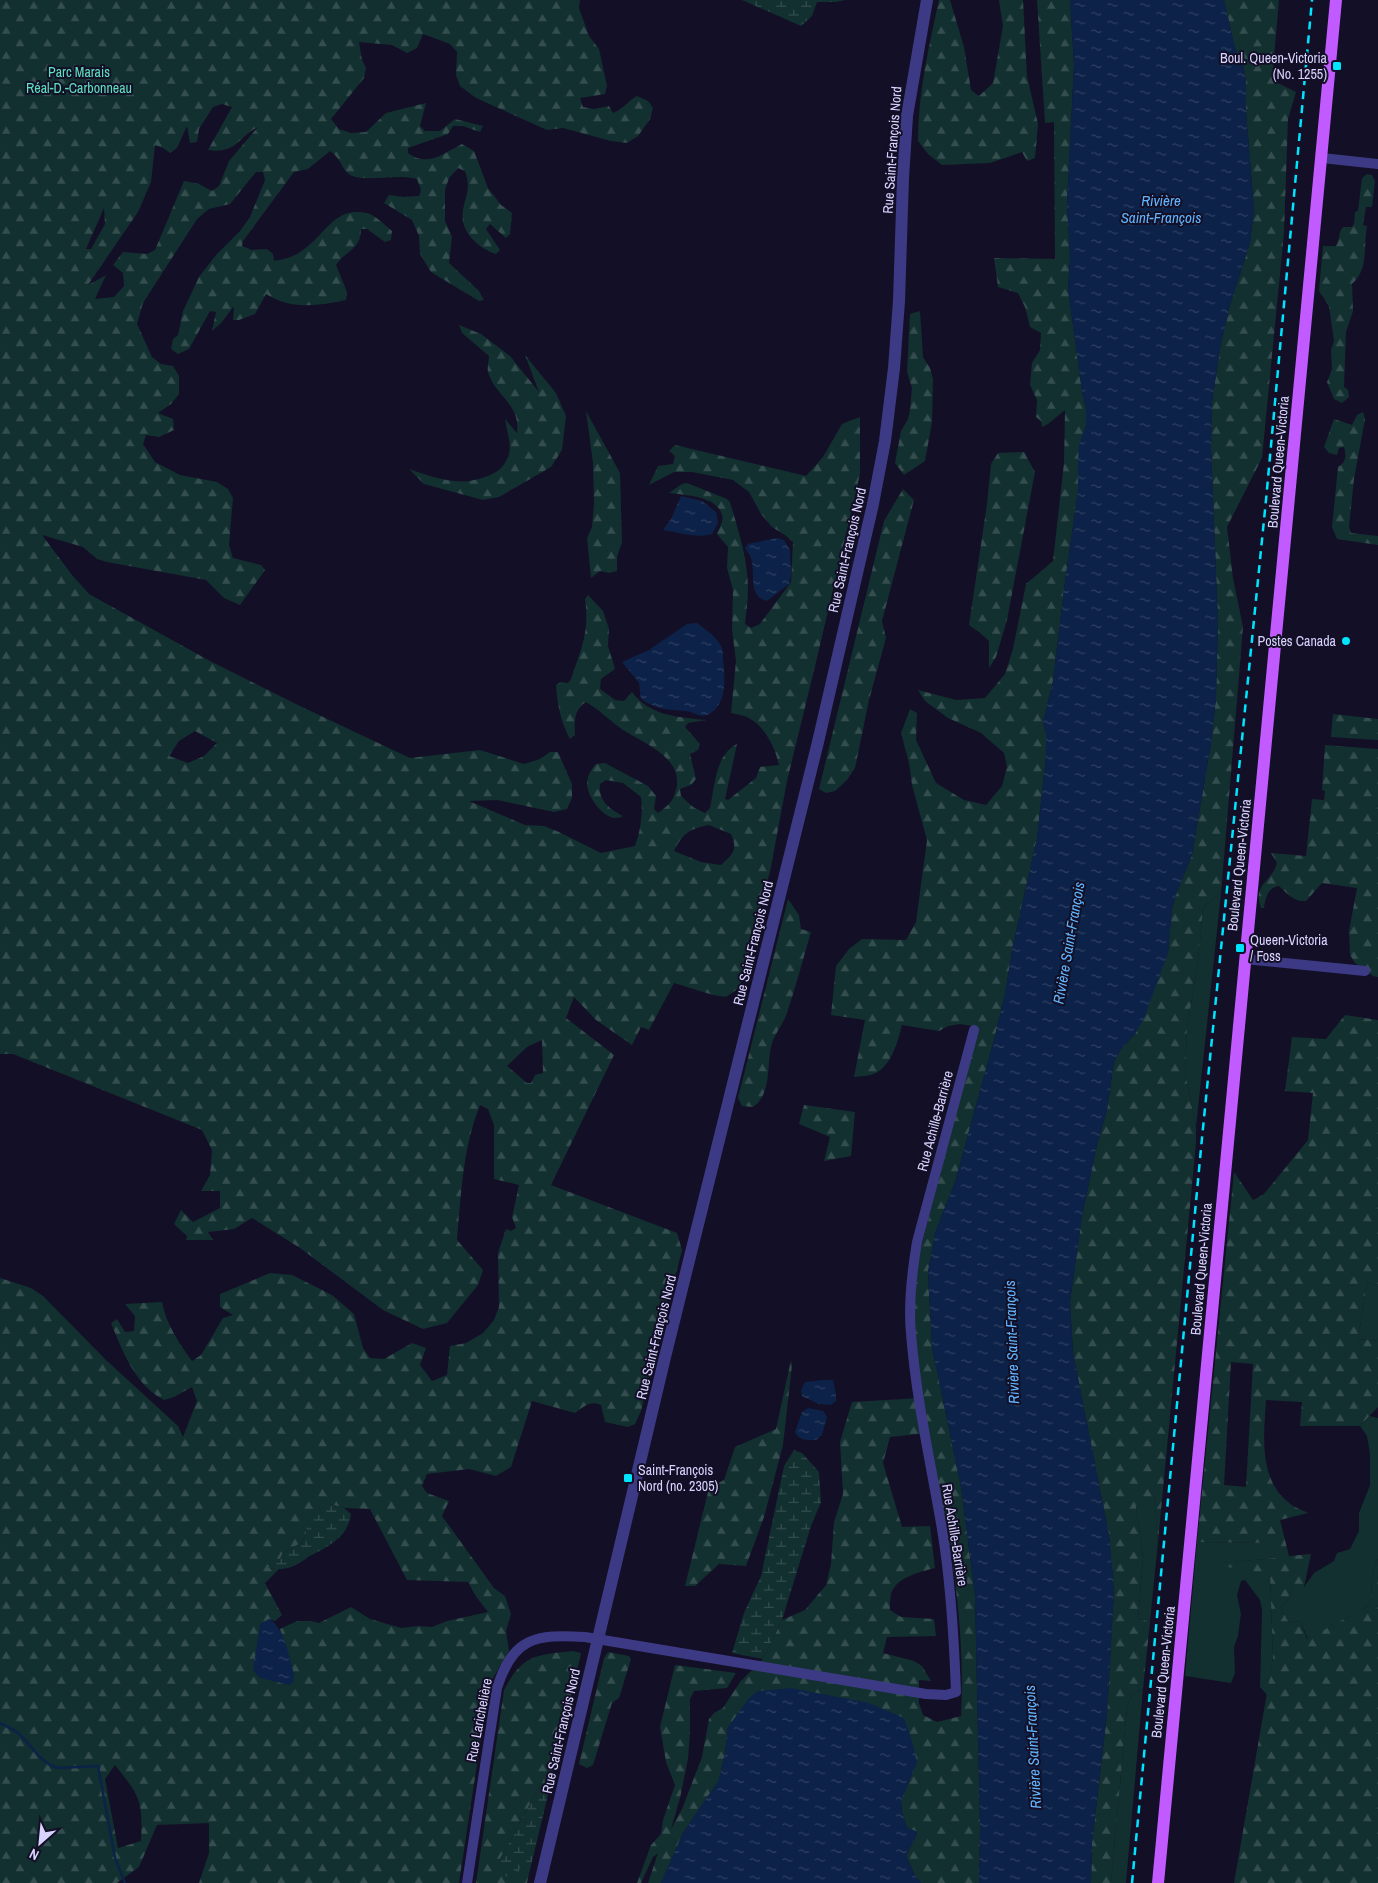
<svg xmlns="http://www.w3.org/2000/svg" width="1378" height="1883" viewBox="0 0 1378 1883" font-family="'Archivo Narrow',sans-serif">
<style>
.green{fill:#12302f}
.forest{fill:url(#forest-firs);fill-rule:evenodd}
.wetland{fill:url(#wetland-marsh)}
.water{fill:url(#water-ripples)}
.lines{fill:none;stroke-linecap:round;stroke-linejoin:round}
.stream{stroke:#0c2248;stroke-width:2.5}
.minor{stroke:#3d3a85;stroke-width:10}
.tertiary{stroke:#3d3a85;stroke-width:12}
.primary{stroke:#c25bff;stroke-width:12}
.rail{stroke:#00e5ff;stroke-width:2.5;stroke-dasharray:8 6;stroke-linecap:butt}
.poi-dot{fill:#00e5ff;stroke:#130f26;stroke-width:2}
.labels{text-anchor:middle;stroke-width:4;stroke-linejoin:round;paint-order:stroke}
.poi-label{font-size:14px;fill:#d9d4ff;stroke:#130f26;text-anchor:end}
.park-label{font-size:14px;fill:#5fe0c0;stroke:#130f26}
.street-label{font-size:14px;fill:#d9d4ff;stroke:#130f26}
.water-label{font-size:15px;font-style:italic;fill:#62b6ff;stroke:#130f26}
</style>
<defs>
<pattern id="forest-firs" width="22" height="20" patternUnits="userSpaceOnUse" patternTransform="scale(1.25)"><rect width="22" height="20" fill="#12302f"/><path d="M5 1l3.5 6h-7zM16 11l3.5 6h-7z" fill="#344d4e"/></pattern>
<pattern id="wetland-marsh" width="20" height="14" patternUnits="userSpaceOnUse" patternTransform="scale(1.25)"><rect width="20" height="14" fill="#12302f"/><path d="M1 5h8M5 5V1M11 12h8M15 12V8" fill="none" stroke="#344d4e"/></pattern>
<pattern id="water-ripples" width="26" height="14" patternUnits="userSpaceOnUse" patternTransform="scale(1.25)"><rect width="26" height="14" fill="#0c2248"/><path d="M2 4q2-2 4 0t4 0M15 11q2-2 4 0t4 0" fill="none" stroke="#2f4163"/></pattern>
</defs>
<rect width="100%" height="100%" fill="#130f26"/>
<path class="green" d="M 1221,894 L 1196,1127 L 1185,1072 L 1187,1028 L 1198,962 L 1203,907 Z
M 1367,1282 L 1378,1287 L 1378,1341 L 1358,1339 Z
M 1370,1416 L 1378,1418 L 1378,1559 L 1373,1572 L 1370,1605 L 1308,1639 L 1300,1621 L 1289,1623 L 1281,1608 L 1289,1598 L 1292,1587 L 1304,1587 L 1314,1573 L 1334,1561 L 1337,1553 L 1350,1549 L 1359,1531 L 1359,1513 L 1370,1485 L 1370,1454 L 1367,1436 L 1360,1426 Z
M 1154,1495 L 1158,1542 L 1150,1622 L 1138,1618 L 1143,1558 L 1136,1506 Z
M 1197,1542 L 1272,1543 L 1275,1558 L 1213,1564 L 1270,1573 L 1273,1658 L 1267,1695 L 1260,1687 L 1262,1610 L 1260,1600 L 1245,1580 L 1241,1581 L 1237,1595 L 1241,1614 L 1238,1636 L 1234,1647 L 1235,1673 L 1231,1683 L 1185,1676 Z
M 1143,1689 L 1126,1883 L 1111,1883 L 1127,1708 L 1131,1695 Z"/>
<path class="forest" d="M 0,0 L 580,0 L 579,8 L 589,36 L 599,49 L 607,86 L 605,94 L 580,98 L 583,107 L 594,109 L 609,106 L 613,113 C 622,110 628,101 637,96 L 648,101 L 653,108 L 650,119 L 638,136 L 627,143 L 611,141 L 563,128 L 547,130 L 476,98 L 460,86 L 456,75 L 457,52 L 450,44 L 423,34 L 417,48 L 407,53 L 392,45 L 359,42 L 362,60 L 366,68 L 364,78 L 331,119 L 339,129 L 351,133 L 366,132 L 386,113 L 426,103 L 420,126 L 425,131 L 440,131 L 455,119 L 483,126 L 480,132 L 463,126 L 453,126 L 448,134 L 408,148 L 408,153 C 428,168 444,153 462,144 L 474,151 L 488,188 L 501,205 L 512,213 L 510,234 L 506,238 L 490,224 L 486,229 L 500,250 L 496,254 C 478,248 459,231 463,210 C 466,194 471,188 465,171 L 458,168 L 449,178 L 445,190 L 445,221 L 452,237 L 449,263 L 479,291 L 484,300 L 479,301 L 431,272 L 420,254 L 419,236 L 412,220 L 384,203 L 389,195 L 404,197 L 419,196 L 421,190 L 417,179 C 397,173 364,183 350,175 C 342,170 341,158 330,151 L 308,169 L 294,172 L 243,241 L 242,246 L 252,250 L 267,249 L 273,254 L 274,261 C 285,259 294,257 303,250 C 326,234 334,206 367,213 C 375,215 385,225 392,231 L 391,240 L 385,242 L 367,229 L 361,229 C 361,250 345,251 336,265 L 347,292 L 346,300 C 318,306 291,310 266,294 L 255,314 L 239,320 L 233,320 L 234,306 L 222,322 L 212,331 L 216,312 L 210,311 L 189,349 L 178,354 L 171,349 L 173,339 L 178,335 L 183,311 L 199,277 L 216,255 L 240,231 L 250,217 L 265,180 L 263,172 L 256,172 L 230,204 L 209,209 L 197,219 L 143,303 L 137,324 L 152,357 L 161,364 L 173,366 L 179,376 L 179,394 L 171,404 L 158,413 L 173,419 L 174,430 L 159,437 L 146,435 L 143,444 L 155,462 L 180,475 L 217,482 L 228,489 L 233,498 L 229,545 L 233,558 L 261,565 L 265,570 L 240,605 L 224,598 L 206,580 L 107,562 L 97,559 L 83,547 L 42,535 L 72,575 L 89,594 L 210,661 L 300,706 L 410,758 L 480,750 L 524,764 L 540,759 L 550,752 L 558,752 L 572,784 L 572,798 L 567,809 L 554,812 L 497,800 L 469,801 L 525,825 L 544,826 L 559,832 L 601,853 L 635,846 C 641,829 643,814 641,797 L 623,783 L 606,780 L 600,784 C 598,801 610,809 623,816 C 621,817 618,818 615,818 C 602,817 586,795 587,782 C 588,775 591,769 596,764 L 605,763 L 648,786 L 656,796 L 654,809 L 658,813 C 663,809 672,803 674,796 C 689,760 647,745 623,730 C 610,721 600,710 586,702 C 574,709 574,723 575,735 L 570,739 C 561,723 557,703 556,685 L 561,682 L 568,683 L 571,679 C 581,649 590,631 585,599 L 588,595 L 603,611 L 609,629 L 608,646 L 615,669 L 601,679 L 600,689 L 615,700 L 624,701 L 632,692 C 650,716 677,717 706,720 L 688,723 L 685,727 L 700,744 L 698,750 L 690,754 L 696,779 L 691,785 L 680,789 L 681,796 L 693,807 L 705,813 L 710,808 C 715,786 715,755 737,744 L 725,799 L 728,800 L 756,778 L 760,767 L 779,765 C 775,747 764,725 747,717 C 742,715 736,714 731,713 L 736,661 L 732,630 L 733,590 L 727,568 L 728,547 L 717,534 C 719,528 724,521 722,515 C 717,496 685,495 669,493 L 682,484 L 687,483 L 727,499 L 730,502 C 738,530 748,559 748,589 C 748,601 746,613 745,624 L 751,628 L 760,624 L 791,582 L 793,542 L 785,535 L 772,527 L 761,514 L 749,492 L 733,480 L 692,472 L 674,472 L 649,485 L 658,466 L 673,464 L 675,456 L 669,451 L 675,445 L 806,476 L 823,457 L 842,424 L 860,417 L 860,474 L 817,658 L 787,781 L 770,872 L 753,932 L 744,975 L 739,988 L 726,997 L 713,995 L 674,983 L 649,1030 L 641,1027 L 632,1045 L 596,1020 L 574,997 L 566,1018 L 614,1055 L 551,1185 L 677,1233 L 682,1250 L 641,1411 L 635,1424 L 628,1427 L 605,1422 L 601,1405 C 591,1400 584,1406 575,1413 L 532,1401 L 511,1467 L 496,1476 L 469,1469 L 427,1474 L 422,1486 L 427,1493 L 449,1501 L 442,1516 L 494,1588 L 505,1596 L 511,1614 L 506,1631 L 509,1651 L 489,1685 L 459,1883 L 199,1883 L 209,1853 L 209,1823 L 157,1825 L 139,1867 L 117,1883 L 0,1883 L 0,1278 L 31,1288 L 43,1296 L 106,1360 L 178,1426 L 183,1437 L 197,1401 L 192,1387 L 174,1397 L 164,1400 C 135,1385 123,1352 111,1323 L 117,1319 L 125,1332 L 134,1331 L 135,1316 L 125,1304 L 162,1302 C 166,1324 179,1343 192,1361 L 201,1355 L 223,1318 L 233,1315 L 220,1307 L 220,1294 L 270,1273 L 292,1275 L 332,1295 L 354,1314 L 363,1348 L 370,1358 L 384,1359 L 412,1343 L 426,1348 L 420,1365 L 432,1381 L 447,1375 L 450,1346 L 466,1343 L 483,1333 L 494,1320 L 499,1307 L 498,1253 L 506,1229 L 511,1231 L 516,1228 L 512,1217 L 519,1185 L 494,1179 L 494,1125 L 488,1109 L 480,1105 C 463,1147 461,1195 457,1240 L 483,1270 L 478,1285 L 447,1323 L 423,1329 L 383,1310 L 300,1248 L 252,1218 L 234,1229 L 208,1232 L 213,1240 L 186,1240 L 187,1236 L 174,1224 L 181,1210 L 193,1222 L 220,1208 L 220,1191 L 201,1191 L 210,1175 L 212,1150 L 202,1130 L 13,1054 L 0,1054 ZM 222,104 L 232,107 L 208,150 C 237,154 237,138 258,127 L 229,161 L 219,186 L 212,191 L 199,184 L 184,181 L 155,250 L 147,254 L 123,252 L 113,265 L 123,273 L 124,286 L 114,297 L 95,299 L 106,275 L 88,285 L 138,212 L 151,182 L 155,145 L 163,148 L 170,153 L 177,148 L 187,126 L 190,143 L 197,142 L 199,129 L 213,107 ZM 104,208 L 105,224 L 91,249 L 86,249 ZM 195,731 L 217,743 L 204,756 L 188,763 L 169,756 L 179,741 ZM 709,825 L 731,834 C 738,850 733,854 721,865 L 701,862 L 674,851 C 683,833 689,829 709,825 ZM 542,1040 L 543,1073 L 535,1075 L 531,1083 L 527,1083 L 507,1066 L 527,1047 ZM 330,1504 L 344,1508 L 370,1509 L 407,1580 L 468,1582 L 475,1595 L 488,1612 L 447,1621 L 432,1627 L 418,1626 L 401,1628 L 370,1619 L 351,1607 L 319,1623 L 311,1621 L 297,1621 L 280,1629 L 294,1675 L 269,1619 L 275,1621 L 282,1615 L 265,1583 L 279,1569 L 268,1568 L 279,1561 L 283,1553 L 301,1543 L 306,1535 L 307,1522 ZM 115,1765 C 140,1796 143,1801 141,1841 L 118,1848 L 105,1779 Z
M 939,0 L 950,0 L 964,47 L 971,90 L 979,96 L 993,83 L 1003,26 L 999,0 L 1023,0 L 1027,76 L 1038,124 L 1035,158 L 1027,161 L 1022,152 L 990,163 L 942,165 L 928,154 L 918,141 C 918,93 929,46 939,0 Z
M 1037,0 L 1070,0 L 1074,65 L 1067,203 L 1070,257 L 1068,289 L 1082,391 L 1086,409 L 1086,425 L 1078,460 L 1078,490 L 1064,589 L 1053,681 L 1043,722 L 1046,733 L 1046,757 L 1037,838 L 1013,945 L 1005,994 L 995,1036 L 955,1182 L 935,1233 L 928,1272 L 932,1347 L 961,1487 L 975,1596 L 980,1830 L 979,1883 L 921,1883 L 915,1875 L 906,1856 L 918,1832 L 907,1828 L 902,1812 L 901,1801 L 728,1727 L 725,1753 L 719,1780 L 683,1833 L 661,1883 L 648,1883 L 658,1853 L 653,1857 L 641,1883 L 637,1883 L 651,1845 L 661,1834 L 663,1820 L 675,1785 L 666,1762 L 660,1727 L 675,1665 L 736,1673 L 727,1688 L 694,1691 L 690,1699 L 690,1733 L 688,1759 L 680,1798 L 671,1829 L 682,1809 L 702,1757 L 709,1719 L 714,1713 L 723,1708 L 740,1682 L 763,1659 L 782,1620 L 805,1610 L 826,1585 L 831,1564 L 834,1522 L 843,1494 L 840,1442 L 852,1402 L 921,1398 L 914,1309 L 918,1259 L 978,1027 L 960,1024 L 948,1026 L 939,1031 L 902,1025 C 898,1041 891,1067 874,1074 C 868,1076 860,1076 854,1077 L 865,1020 L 831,1015 L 836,966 L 849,949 L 862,939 L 906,940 L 916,922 L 927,840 L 912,785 L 909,763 L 901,733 L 910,709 L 917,713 L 916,740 L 936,783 L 964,800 L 986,805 L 1002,786 L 1007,767 L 1004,753 L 981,733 L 948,718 L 925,701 L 918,690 L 956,700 L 985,698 L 1005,674 L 1013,649 L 1026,584 L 1053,561 L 1064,463 L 1065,410 L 1048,424 L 1042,427 L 1041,421 L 1036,417 L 1037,400 L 1030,385 L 1032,363 L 1040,350 L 1041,333 L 1030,327 L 1025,307 L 1018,293 L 998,287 L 994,258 L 1055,259 L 1054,122 L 1045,123 ZM 928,1433 C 933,1452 936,1473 940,1493 C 955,1566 965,1641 961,1716 L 937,1722 L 923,1715 L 919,1703 L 919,1680 L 931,1681 L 922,1666 L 914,1661 L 883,1653 L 887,1637 L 936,1636 L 934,1619 L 901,1617 L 890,1610 C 890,1605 890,1599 891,1594 C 896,1577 920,1572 935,1568 L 930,1526 L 902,1527 L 883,1463 L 890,1437 Z
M 1224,0 L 1279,0 L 1272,80 L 1296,92 L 1288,119 L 1284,233 L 1262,458 L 1227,527 L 1233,578 L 1243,627 L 1221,894 L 1203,907 L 1198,962 L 1187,1028 L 1185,1072 L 1196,1127 L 1196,1143 L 1158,1542 L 1154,1496 L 1136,1506 L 1143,1558 L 1138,1618 L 1150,1622 L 1143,1689 L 1131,1695 L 1127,1708 L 1111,1883 L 1091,1883 L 1092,1843 L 1107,1714 L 1114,1590 L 1109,1535 L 1073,1353 L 1070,1302 L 1082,1216 L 1097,1145 L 1107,1110 L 1114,1062 L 1121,1049 L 1135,1034 L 1168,953 L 1172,908 L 1177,892 L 1192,855 L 1212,737 L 1216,697 L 1218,623 L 1211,447 L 1212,402 L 1220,348 L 1230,305 L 1250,243 L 1254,210 L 1246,111 L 1246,80 L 1243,65 L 1235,48 Z
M 1367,174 L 1372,175 L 1375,181 L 1372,207 L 1366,207 L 1363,225 L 1367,226 C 1363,248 1369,269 1352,284 L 1353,311 L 1346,332 L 1344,387 L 1348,390 L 1349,397 L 1342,403 L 1334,399 L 1327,382 L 1332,369 L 1331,350 L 1334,341 L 1329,306 L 1319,291 L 1323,246 L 1336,246 C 1340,239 1338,233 1343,227 L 1352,227 L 1354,224 L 1355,212 L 1358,211 L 1362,178 Z
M 920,311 L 923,357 L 930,368 L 933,379 L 932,422 L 925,461 L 904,475 L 895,463 L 901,431 L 908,419 L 910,410 L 912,388 L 907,372 L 910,314 Z
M 459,325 L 481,334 L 510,356 L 539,392 L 525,355 L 556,393 L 566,416 L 562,450 L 551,467 L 499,497 L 483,500 L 424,484 L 409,469 C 435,478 459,487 485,477 C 497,473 505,467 509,454 C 512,444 506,429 505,419 L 517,433 C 521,404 495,396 488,372 C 487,367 489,361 489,356 L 462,333 Z
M 586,411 L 620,473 L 622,542 L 617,557 L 617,571 L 609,573 L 600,571 L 591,578 L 587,538 L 592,527 L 594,504 L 593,463 Z
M 1363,412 L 1365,419 L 1354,479 L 1349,527 L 1351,533 L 1378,536 L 1378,545 L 1337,539 L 1332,527 L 1338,467 C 1347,462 1346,455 1344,447 L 1339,448 L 1337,455 L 1329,453 L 1324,447 L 1334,419 L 1352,425 L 1357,415 Z
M 1024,452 L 1035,472 L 1007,620 L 996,657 L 989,668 L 989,641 L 979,632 L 969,625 L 987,504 L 991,464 L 998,453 Z
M 903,489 L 914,500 L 882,621 L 886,638 L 869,700 L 855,768 L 847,780 L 835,791 L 826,793 L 819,789 L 884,521 Z
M 1333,714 L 1378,719 L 1378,740 L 1331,737 Z
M 1325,745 L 1378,749 L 1378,977 L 1373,976 L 1355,963 L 1350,955 L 1349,931 L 1357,888 L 1322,883 L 1306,901 C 1293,902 1287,893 1279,886 C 1268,887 1265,899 1264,908 L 1261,908 C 1252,884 1272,882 1277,863 L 1271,853 L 1306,856 L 1312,799 L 1324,800 L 1325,791 L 1322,790 Z
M 788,899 L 799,915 L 801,929 L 811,932 C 803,959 796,986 787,1013 C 784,1022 777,1031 773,1040 C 765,1062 774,1092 753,1107 L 742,1106 L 738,1098 Z
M 1345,1015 L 1378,1020 L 1378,1287 L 1367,1282 L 1358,1339 L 1378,1341 L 1378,1407 L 1360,1426 L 1300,1426 L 1302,1402 L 1266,1400 C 1264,1434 1258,1478 1288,1502 C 1293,1507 1302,1510 1308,1513 L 1280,1520 L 1289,1556 L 1311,1554 L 1304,1587 L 1292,1587 L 1289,1598 L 1281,1608 L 1289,1623 L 1300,1621 L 1307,1639 L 1370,1605 L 1373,1572 L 1378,1559 L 1378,1883 L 1234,1883 L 1273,1658 L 1270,1574 L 1210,1564 L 1275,1558 L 1271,1543 L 1197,1542 L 1234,1172 L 1253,1200 L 1264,1194 L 1308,1140 L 1313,1093 L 1285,1091 L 1292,1037 L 1326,1039 ZM 1231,1362 L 1253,1364 L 1246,1487 L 1224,1485 Z
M 804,1105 L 855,1112 L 851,1156 L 824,1161 L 830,1137 L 799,1124 Z
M 791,1360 L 792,1365 L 783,1445 L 764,1517 L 746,1566 L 719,1564 L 695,1586 L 685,1586 L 709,1488 L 724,1480 L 735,1447 L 776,1429 Z
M 573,1651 L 581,1653 L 558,1753 L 500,1859 L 523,1867 L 529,1874 L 527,1883 L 476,1883 L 504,1690 C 523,1654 536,1655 573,1651 Z
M 608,1652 L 629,1656 L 631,1659 L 619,1698 L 612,1703 L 593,1765 L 587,1768 L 579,1764 L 604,1658 Z"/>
<path class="wetland" d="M 742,0 L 845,0 L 836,2 L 817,2 L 812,16 L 801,26 Z
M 794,1450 L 802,1453 L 819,1472 L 821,1502 L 811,1526 L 782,1620 L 763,1659 L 732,1653 L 744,1613 L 761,1576 L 784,1466 Z
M 330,1504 L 344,1508 L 351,1514 C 348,1538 327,1547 308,1557 C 303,1561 297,1565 291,1567 C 283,1570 275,1569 267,1568 L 279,1561 L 283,1553 L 301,1543 L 306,1535 L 307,1522 L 314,1511 Z
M 558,1753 L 529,1874 L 523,1867 L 507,1877 L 502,1872 L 500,1859 Z"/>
<path class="water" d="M 1070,0 L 1224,0 L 1235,48 L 1243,65 L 1246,80 L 1246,111 L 1254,210 L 1250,243 L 1230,305 L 1220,348 L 1212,402 L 1211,447 L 1218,623 L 1216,697 L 1212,737 L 1192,855 L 1177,892 L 1172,908 L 1168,953 L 1144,1018 L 1135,1034 L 1121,1049 L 1114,1062 L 1107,1110 L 1097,1145 L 1082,1216 L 1070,1302 L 1073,1353 L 1109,1535 L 1114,1590 L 1107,1714 L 1092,1843 L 1091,1883 L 979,1883 L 980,1830 L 975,1595 L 961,1487 L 932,1347 L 928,1272 L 935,1233 L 955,1182 L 995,1036 L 1005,994 L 1013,945 L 1037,838 L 1046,757 L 1046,733 L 1043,722 L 1053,681 L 1064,589 L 1078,490 L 1078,460 L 1079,444 L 1086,425 L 1086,409 L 1082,391 L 1068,289 L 1070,257 L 1067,203 L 1074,65 Z
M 681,496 L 702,501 L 716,512 L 718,523 L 712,534 C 696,539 679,532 663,530 L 671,519 Z
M 777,538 L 784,540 L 790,550 L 791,575 L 789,584 L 767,601 C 747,596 756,573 751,558 C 750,555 747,551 745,548 L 748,544 Z
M 697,623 C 706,630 717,637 722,648 C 723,651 723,656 723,659 C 725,677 728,706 707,715 C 699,718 693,711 685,711 C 668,710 655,709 641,699 L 639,683 L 622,662 L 649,650 L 687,624 Z
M 823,1380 L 833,1380 L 836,1394 L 836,1401 L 831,1405 L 819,1404 L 802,1396 L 801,1390 L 805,1382 Z
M 808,1408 L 823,1411 L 827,1417 L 822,1435 L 816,1440 C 808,1440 799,1441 795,1432 L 802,1412 Z
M 269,1619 C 284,1626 290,1660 294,1675 L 293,1682 L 289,1685 L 260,1678 L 253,1670 L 260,1624 Z
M 791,1688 L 869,1703 L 904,1718 L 913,1744 L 917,1763 L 901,1801 L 902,1812 L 907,1828 L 918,1832 L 906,1856 L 915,1875 L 921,1883 L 661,1883 L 683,1833 L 719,1780 L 725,1753 L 728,1727 L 749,1698 L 758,1691 Z"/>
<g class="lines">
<path class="stream" d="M 0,1723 C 6,1726 13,1729 18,1733 C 32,1745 38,1761 57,1768 L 98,1766 L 115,1858 L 125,1883"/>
<path class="minor" d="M 1322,158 L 1378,164
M 1245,959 L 1365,971
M 467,1883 L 497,1688 C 513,1637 536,1634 585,1637 L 926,1694 L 946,1695 L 956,1692 C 954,1637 951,1583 942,1529 C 931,1464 916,1399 911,1333 C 908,1303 912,1272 917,1242 L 974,1030"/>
<path class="tertiary" d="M 540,1883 L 665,1357 L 818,742 L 873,504 L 885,441 L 894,368 L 899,301 L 903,178 L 907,116 L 927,0"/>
<path class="primary" d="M 1158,1883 L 1336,0"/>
<path class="rail" d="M 1132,1883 L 1202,1138 L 1266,500 L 1312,0"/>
</g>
<g class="poi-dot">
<rect x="1332" y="61" width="10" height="10" rx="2.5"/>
<circle cx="1346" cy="641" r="5"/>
<rect x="1235" y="943" width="10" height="10" rx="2.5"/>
<rect x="623" y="1473" width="10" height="10" rx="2.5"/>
</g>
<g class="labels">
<g class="poi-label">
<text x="1327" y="63">Boul. Queen-Victoria<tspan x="1327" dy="16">(No. 1255)</tspan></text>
<text x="1336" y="646">Postes Canada</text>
<text x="1250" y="945" text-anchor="start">Queen-Victoria<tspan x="1250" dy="16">/ Foss</tspan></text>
<text x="638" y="1475" text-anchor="start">Saint-François<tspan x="638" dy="16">Nord (no. 2305)</tspan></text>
</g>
<g class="park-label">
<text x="79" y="77">Parc Marais<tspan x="79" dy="16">Réal-D.-Carbonneau</tspan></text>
</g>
<g class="street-label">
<text transform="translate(892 150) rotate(-86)" y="5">Rue Saint-François Nord</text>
<text transform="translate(1278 462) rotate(-85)" y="5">Boulevard Queen-Victoria</text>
<text transform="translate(847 550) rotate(-77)" y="5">Rue Saint-François Nord</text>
<text transform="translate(1239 865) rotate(-84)" y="5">Boulevard Queen-Victoria</text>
<text transform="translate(753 943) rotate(-76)" y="5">Rue Saint-François Nord</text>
<text transform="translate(935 1121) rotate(-75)" y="5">Rue Achille-Barrière</text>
<text transform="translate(1201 1269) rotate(-85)" y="5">Boulevard Queen-Victoria</text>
<text transform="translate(656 1337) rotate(-76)" y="5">Rue Saint-François Nord</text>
<text transform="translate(955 1535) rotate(81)" y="5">Rue Achille-Barrière</text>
<text transform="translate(1163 1672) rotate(-84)" y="5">Boulevard Queen-Victoria</text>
<text transform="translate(479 1720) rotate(-79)" y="5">Rue Larichelière</text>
<text transform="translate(561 1731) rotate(-77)" y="5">Rue Saint-François Nord</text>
</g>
<g class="water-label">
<text x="1161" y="206">Rivière<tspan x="1161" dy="17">Saint-François</tspan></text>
<text transform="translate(1069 943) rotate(-80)" y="5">Rivière Saint-François</text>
<text transform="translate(1012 1342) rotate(-92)" y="5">Rivière Saint-François</text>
<text transform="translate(1033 1747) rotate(-93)" y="5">Rivière Saint-François</text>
</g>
</g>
<g transform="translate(40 1843) rotate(207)" stroke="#130f26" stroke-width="4" paint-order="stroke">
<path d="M0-4L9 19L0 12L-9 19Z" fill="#d9d4ff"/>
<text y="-8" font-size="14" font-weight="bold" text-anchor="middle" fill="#d9d4ff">N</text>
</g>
</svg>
